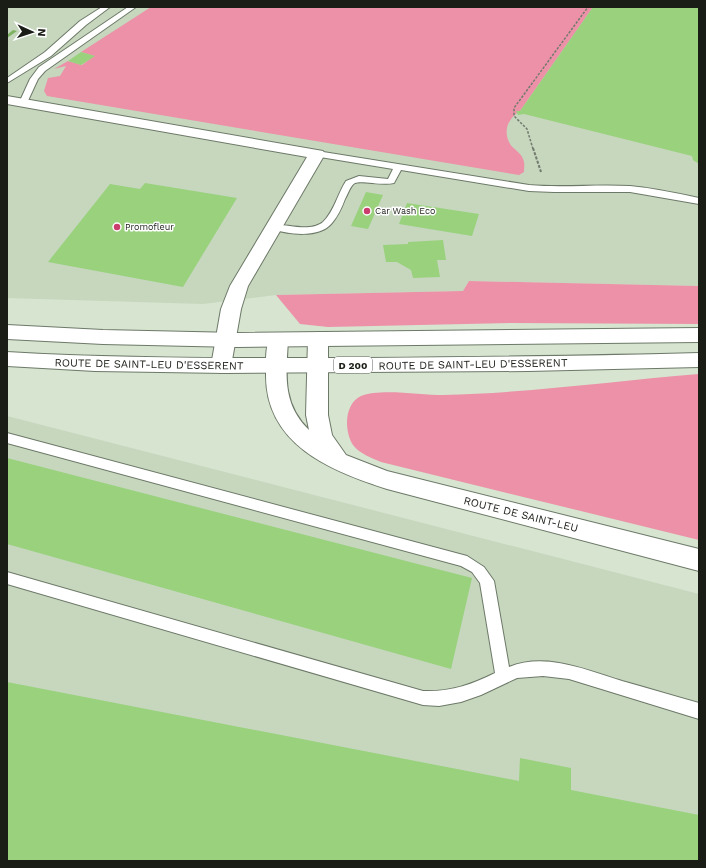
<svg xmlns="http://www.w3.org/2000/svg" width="706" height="868" viewBox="0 0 706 868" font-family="'Work Sans',sans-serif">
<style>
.built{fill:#c6d7be}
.green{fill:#ec91a7}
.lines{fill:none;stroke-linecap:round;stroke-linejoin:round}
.stream{fill:#7cb260;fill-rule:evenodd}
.building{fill:#99d17d}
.lane-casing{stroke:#6d7968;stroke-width:2}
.street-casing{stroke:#6d7968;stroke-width:2}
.primary-casing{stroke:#6d7968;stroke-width:2}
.path-far1{stroke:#727a6d;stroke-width:1.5;stroke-dasharray:2.5 1.5;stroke-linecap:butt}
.path{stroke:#727a6d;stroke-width:2;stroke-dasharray:3 1.5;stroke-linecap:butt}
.lane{fill:#fff;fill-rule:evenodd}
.street{fill:#fff;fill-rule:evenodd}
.primary{fill:#fff;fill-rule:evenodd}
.poi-dot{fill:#ca3d6c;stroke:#fff;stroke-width:1.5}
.labels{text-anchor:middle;stroke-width:3;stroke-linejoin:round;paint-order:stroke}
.far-poi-label{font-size:9px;fill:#191d16;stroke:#fff;text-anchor:start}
.shield{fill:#fff;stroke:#5e615c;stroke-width:1}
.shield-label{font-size:10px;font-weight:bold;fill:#191d16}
.street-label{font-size:11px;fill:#191d16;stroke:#fff}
</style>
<rect width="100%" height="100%" fill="#d6e4d0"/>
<path class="built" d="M 7,7 L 699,7 L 699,286 L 469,281 L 463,291 L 276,295 L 203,304 L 7,298 Z
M 7,416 L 699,594 L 699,861 L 7,861 Z"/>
<path class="green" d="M 151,7 L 593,7 L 520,111 C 509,118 503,129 509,142 C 512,149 521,152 523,159 C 525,163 524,167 524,172 L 519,175 L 47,96 L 44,91 L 48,78 L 60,76 L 66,66 L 54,69 L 68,61 L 82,65 L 94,56 L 81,52 Z
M 469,281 L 699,286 L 699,324 L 513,323 L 328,327 L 300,324 L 276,295 L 463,291 Z
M 699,374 L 699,540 L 381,462 C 372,458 360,454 353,445 C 344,431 344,404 361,396 C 380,388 421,395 443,395 C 528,393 614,381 699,374 Z"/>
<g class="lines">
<path class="stream" d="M 13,30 L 17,31 L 7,38 L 7,35 Z"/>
</g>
<path class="building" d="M 593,7 L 699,7 L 699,164 L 693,160 L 692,156 L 524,114 L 518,115 L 516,111 L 520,111 Z
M 81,52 L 95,56 L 81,65 L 68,61 Z
M 145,183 L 237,198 L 183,287 L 48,262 L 110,184 L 140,189 Z
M 366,192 L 383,195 L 368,229 L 351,226 Z
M 407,203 L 479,214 L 472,236 L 399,224 Z
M 443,240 L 446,260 L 437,260 L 440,277 L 413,278 L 411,270 L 397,262 L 386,262 L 383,245 L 408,244 L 408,242 Z
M 7,458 L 472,578 L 451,669 L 7,544 Z
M 7,682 L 519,781 L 520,758 L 571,768 L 571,790 L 699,815 L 699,861 L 7,861 Z"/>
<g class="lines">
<g class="lane-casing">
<path id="lane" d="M 102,7 L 110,7 L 86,25 L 51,56 L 7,83 L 7,78 L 45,52 L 80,21 Z
M 128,7 L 136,7 L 45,71 L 38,79 L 26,105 L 20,105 L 19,103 L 30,79 L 39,67 Z
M 317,151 L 529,185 C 563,188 596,184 630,186 C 653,188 676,193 699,198 L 699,204 L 630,192 L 554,192 L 529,191 L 401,170 L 394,183 C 382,186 362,180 355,183 C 350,186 348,194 345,199 C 342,207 338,216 332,223 C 319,239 288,234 271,229 L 269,227 C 276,219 307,235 323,222 C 334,212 338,193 346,181 L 359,176 L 388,179 L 393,169 L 314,156 L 313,154 L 314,152 Z
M 7,433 L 467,556 L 484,567 L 494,581 L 509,667 C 546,652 586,670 622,681 C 648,688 673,696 699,703 L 699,719 L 569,679 L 543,676 L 517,678 L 481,695 L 461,702 L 439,706 L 423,705 L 7,584 L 7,572 L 423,691 C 450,692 471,685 495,673 L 480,583 L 472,572 L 461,566 L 7,443 Z"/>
</g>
<g class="street-casing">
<path id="street" d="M 7,96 L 323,151 L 325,154 L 248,286 L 241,309 L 231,366 L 228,371 L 221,373 L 214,371 L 211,366 L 221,309 L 230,286 L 307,157 L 7,104 Z
M 318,332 L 325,334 L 328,339 L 328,415 L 332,435 L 346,455 L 387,471 L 699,549 L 699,571 L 387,489 C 330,471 265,444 266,374 C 266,362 265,345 271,335 L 278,333 L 285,335 L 288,340 C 286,375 282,404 309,430 L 306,415 L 308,339 L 311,334 Z"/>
</g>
<g class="primary-casing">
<path id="primary" d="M 7,325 L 103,330 L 237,333 L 699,328 L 699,342 L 237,347 L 103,344 L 7,339 Z
M 7,352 C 126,359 246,358 365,358 C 476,357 588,356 699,353 L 699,367 L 528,371 L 226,373 L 95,371 L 7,366 Z"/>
</g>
<path class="path-far1" d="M 533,149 L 527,129 L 514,116 L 514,108 L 588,7"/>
<path class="path" d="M 533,148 L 541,172"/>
<use href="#lane" class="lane"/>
<use href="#street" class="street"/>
<use href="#primary" class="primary"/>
</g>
<g class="poi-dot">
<circle cx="367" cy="211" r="4"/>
<circle cx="117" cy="227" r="4"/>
</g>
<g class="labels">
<g class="far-poi-label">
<text x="375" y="214">Car Wash Eco</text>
<text x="125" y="230">Promofleur</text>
</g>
<rect class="shield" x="334" y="357" width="38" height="16" rx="3"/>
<g class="shield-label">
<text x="353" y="369">D 200</text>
</g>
<g class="street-label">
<text transform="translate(149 364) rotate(1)" y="4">ROUTE DE SAINT-LEU D'ESSERENT</text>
<text transform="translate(473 364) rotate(-1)" y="4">ROUTE DE SAINT-LEU D'ESSERENT</text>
<text transform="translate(521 514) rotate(14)" y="4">ROUTE DE SAINT-LEU</text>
</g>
</g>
<rect width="706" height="868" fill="none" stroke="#191d16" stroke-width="16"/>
<g transform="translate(32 32) rotate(93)" stroke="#ffffff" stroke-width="3" paint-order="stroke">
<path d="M0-3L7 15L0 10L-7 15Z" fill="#191d16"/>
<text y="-6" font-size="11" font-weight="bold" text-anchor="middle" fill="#191d16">N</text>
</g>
</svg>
